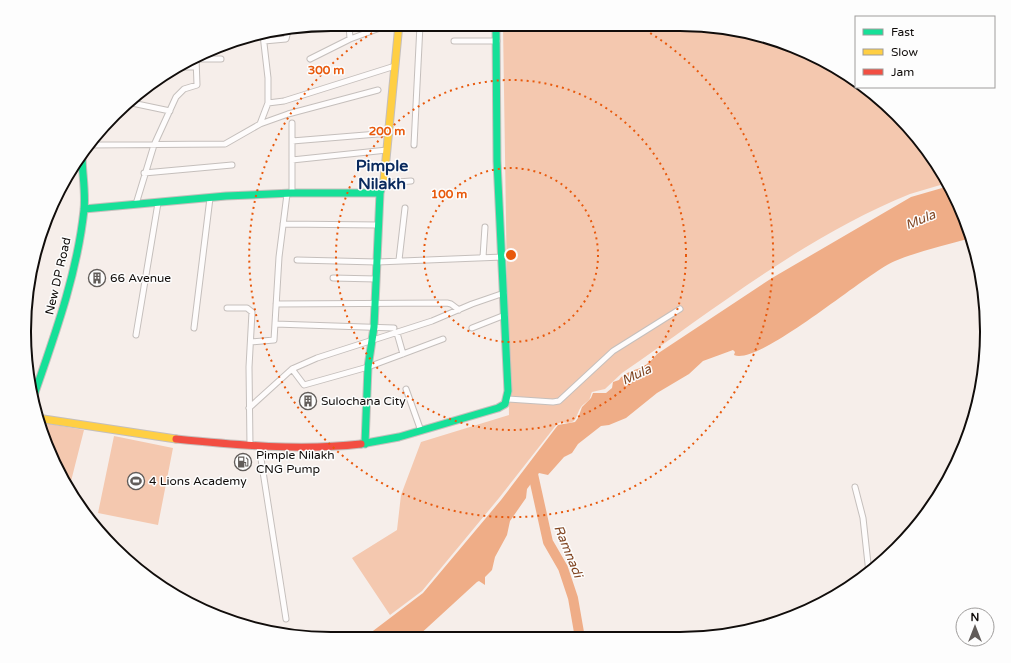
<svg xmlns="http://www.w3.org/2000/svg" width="1011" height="663" viewBox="0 0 1011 663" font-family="'Varela Round',sans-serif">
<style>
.green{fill:#f4c8af}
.water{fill:#efad87}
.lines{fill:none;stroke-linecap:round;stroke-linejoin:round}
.river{stroke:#efad87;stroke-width:10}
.street-casing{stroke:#c5bfbc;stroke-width:7}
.fast-casing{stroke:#c5bfbc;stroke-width:9}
.slow-casing{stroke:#c5bfbc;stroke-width:9}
.jam-casing{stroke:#c5bfbc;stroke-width:9}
.street{stroke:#fefcfc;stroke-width:5}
.fast{stroke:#16e098;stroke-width:7}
.slow{stroke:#ffcf43;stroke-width:7}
.jam{stroke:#f24e42;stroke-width:7}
.ring{fill:none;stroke:#e8590c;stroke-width:2;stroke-dasharray:2 4}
.labels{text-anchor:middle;stroke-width:3;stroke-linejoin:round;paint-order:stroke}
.street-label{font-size:12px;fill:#110d0b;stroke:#fdfdfd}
.poi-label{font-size:12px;fill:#110d0b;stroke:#fdfdfd;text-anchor:start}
.water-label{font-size:13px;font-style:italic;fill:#804420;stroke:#fdfdfd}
.district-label{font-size:16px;font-weight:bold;fill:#09295d;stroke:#fdfdfd}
.rim{fill:none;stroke:#110d0b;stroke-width:2}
.centre{fill:#e8590c;stroke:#fdfdfd;stroke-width:2}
.ring-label{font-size:12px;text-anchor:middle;font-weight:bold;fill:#e8590c;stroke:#fdfdfd;stroke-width:3;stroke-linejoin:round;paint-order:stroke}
</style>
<rect width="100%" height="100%" fill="#f6eeea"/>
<path class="green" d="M 503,25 L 720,27 L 815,56 L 856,83 L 856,87 C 876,87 910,128 923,144 C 932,155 939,170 947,183 C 935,187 922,190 910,194 C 804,237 715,309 622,373 L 605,389 L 592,392 C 591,393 591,396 590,398 C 589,401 583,404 581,407 C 575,416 578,426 561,422 L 557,424 L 499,498 L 422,591 L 390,615 L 352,558 L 397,530 L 401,495 L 421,442 L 509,415 Z
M 39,422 L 84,430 L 69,489 L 65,485 Z
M 114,436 L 173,448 L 158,525 L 98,513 Z"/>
<path class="water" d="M 949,186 L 955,196 L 971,238 C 946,245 919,251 895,261 C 866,273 760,366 734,355 L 735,352 L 733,350 L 703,361 L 689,374 L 657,393 L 626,418 L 609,425 L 601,426 L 578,444 L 572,453 L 564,457 L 548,475 L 539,473 L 527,489 L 526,498 L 510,521 L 507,535 L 495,557 L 492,570 L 485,577 L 485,585 L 479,581 L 477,582 L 417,637 L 365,637 L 423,593 L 501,500 L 558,425 L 575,422 L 578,418 L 582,407 L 591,398 L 593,393 L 606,393 L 612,388 L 613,382 L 619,380 C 624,372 634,371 642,367 C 648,364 653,359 657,354 L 772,278 L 911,197 Z"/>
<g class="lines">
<path class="river" d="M 533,474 L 548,542 L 563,568 L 573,598 L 580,638"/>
<g class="street-casing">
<path id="street" d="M 349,24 L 350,39
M 264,41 L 286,39 L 288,31
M 454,41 L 497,41
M 196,59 L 221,59
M 310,59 L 350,39 L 391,24
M 178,67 L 196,67
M 132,103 L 170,111
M 268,103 L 284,101 L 395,66
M 260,124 L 288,114 L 378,90
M 292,141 L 390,133
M 87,145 L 225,144 L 260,124 L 268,103 L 268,78 L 263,35
M 414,145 L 420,25
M 292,160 L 387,150
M 144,173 L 232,165
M 384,183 L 411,181
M 292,193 L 292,123
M 136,204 L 154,145 L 176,97 L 184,89 L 197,85 L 196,58
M 283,224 L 379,225
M 483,257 L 485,227
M 297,260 L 377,262 L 503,257
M 399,260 L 405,208
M 333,278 L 376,279
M 276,304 L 447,303 L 451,304 L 459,310
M 227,308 L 247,308 L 252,312 L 249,367 L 250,446
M 275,324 L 394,328
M 194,328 L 210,198
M 472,328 L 505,315
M 397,333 L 403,354
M 136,335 L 158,203
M 251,342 L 274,340 L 279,257 L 287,194
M 292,369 L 304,385 L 368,367 L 443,339
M 406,389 L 421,431
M 507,399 L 553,402 L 559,401 L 613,351 L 680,309
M 249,408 L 292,369 L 317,358 L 432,321 L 472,304 L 504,293
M 259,446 L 286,619
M 855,487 L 863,518 L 869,573"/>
</g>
<g class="fast-casing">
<path id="fast" d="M 84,209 L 226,196 L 292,193 L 380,193
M 33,398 C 54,337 77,275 84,210 C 86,192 82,173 82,155
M 361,444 L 399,437 L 498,408 L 505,404 L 508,391 L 497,161 L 496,25
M 365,444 L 368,367 L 374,327 L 380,193 L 384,180"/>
</g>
<g class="slow-casing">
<path id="slow" d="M 384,180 L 399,24
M 37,418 L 176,439"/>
</g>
<g class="jam-casing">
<path id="jam" d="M 176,439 C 237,445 300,451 361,444"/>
</g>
<use href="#street" class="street"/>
<use href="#fast" class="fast"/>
<use href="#slow" class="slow"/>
<use href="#jam" class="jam"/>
</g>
<g class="ring">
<circle cx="511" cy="255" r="87"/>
<circle cx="511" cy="255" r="175"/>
<path d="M640 27A262 262 0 1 1 386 25"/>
</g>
<defs>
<g id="building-ring" transform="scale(0.9)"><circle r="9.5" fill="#fdfdfd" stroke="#615c59" stroke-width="1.5"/><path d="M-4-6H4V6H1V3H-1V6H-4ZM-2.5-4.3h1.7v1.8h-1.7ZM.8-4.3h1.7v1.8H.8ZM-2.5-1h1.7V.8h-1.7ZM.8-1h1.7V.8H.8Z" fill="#615c59"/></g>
<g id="fuel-ring" transform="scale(0.9)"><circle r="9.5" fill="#fdfdfd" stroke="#615c59" stroke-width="1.5"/><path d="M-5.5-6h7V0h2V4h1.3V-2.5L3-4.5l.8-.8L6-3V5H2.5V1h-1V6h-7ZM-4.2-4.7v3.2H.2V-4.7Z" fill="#615c59"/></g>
<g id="stadium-ring" transform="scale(0.9)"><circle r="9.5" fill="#fdfdfd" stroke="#615c59" stroke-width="1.5"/><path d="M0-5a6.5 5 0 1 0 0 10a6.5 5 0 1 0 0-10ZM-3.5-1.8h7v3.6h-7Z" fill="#615c59"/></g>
</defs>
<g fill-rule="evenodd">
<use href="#building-ring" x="97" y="278"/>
<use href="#building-ring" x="308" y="401"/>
<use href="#fuel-ring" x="243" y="462"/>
<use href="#stadium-ring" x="136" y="481"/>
</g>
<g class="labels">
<g class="street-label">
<text transform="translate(58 276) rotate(-77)" y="4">New DP Road</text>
</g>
<g class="poi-label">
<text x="110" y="282">66 Avenue</text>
<text x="321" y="405">Sulochana City</text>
<text x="256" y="459">Pimple Nilakh<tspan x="256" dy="14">CNG Pump</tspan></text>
<text x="149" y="485">4 Lions Academy</text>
</g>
<g class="water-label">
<text transform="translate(920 219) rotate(-22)" y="5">Mula</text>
<text transform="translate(636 374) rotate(-25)" y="5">Mula</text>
<text transform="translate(569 551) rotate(68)" y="5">Ramnadi</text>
</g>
<g class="district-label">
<text x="382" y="171">Pimple<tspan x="382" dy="18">Nilakh</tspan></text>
</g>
</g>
<path d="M0 0H1011V663H0ZM331 31H680A300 300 0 0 1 980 331V332A300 300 0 0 1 680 632H331A300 300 0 0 1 31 332V331A300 300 0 0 1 331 31Z" fill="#fdfdfd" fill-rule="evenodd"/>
<path class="rim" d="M331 31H680A300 300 0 0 1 980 331V332A300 300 0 0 1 680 632H331A300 300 0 0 1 31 332V331A300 300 0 0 1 331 31Z"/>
<circle cx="511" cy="255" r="6" class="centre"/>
<g class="ring-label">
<text x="326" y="74">300 m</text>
<text x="387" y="135">200 m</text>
<text x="449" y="198">100 m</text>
</g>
<rect x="855" y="16" width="140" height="72" fill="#fdfdfd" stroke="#9f9d9c"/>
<rect x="863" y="29" width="20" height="6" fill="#16e098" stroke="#9f9d9c"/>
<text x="891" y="36" font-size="12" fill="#110d0b">Fast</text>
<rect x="863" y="49" width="20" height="6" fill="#ffcf43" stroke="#9f9d9c"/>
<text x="891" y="56" font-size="12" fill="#110d0b">Slow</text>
<rect x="863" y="69" width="20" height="6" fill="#f24e42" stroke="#9f9d9c"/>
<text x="891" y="76" font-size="12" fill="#110d0b">Jam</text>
<g transform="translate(975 627)"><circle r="19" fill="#fdfdfd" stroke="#9f9d9c"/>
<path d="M0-3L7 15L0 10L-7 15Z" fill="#615c59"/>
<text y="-6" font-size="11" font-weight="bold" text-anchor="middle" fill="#110d0b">N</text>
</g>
</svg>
